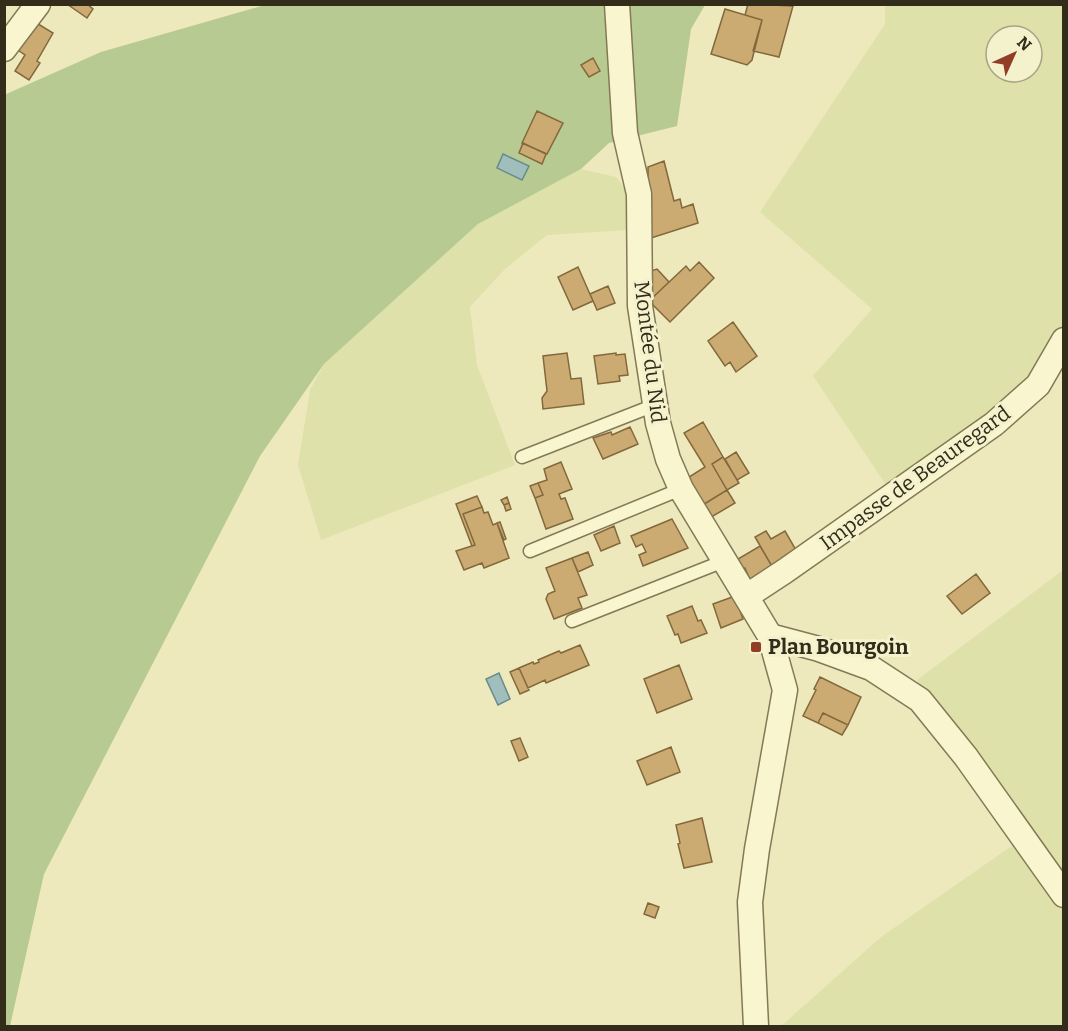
<svg xmlns="http://www.w3.org/2000/svg" width="1068" height="1031" viewBox="0 0 1068 1031" font-family="Bitter,serif">
<style>
.farmland{fill:#dee2aa;fill-rule:evenodd}
.green{fill:#b6ca91}
.water{fill:#a0bebc;stroke:#688b8a;stroke-width:1.5}
.building{fill:#cbab72;stroke:#83683c;stroke-width:1.5}
.lines{fill:none;stroke-linecap:round;stroke-linejoin:round}
.lane-casing{stroke:#847956;stroke-width:15}
.street-casing{stroke:#847956;stroke-width:27}
.lane{stroke:#f8f5cf;stroke-width:12}
.street{stroke:#f8f5cf;stroke-width:24}
.poi-dot{fill:#923e27;stroke:#f4f2cc;stroke-width:2}
.labels{text-anchor:middle;stroke-width:6;stroke-linejoin:round;paint-order:stroke}
.street-label{font-size:21px;fill:#332c1b;stroke:#f4f2cc}
.poi-label{font-size:21px;font-weight:bold;fill:#332c1b;stroke:#f4f2cc;text-anchor:start}
</style>
<rect width="100%" height="100%" fill="#ede9bc"/>
<path class="farmland" d="M 885,5 L 1063,5 L 1063,327 L 1036,368 L 1009,400 L 888,488 L 813,376 L 872,309 L 760,212 L 885,24 ZM 996,36 L 1032,36 L 1032,72 L 996,72 Z
M 581,169 L 616,177 L 631,196 L 629,230 L 547,235 L 504,270 L 470,307 L 477,365 L 515,465 L 321,540 L 298,465 L 310,390 L 324,364 L 478,224 Z
M 1063,570 L 1063,1026 L 781,1026 L 881,937 L 1033,831 L 917,680 Z"/>
<path class="green" d="M 265,5 L 705,5 L 691,29 L 677,126 L 609,143 L 581,169 L 478,224 L 324,364 L 260,456 L 44,874 L 10,1026 L 4,1026 L 4,95 L 101,52 Z"/>
<path class="water" d="M 503,154 L 529,166 L 522,180 L 497,168 Z
M 499,673 L 510,699 L 498,705 L 486,679 Z"/>
<path class="building" d="M 67,4 L 87,4 L 93,9 L 87,18 Z
M 748,4 L 793,6 L 779,57 L 753,51 L 762,20 L 745,15 Z
M 725,9 L 762,20 L 752,60 L 747,65 L 711,54 Z
M 30,19 L 53,33 L 37,61 L 40,63 L 29,80 L 15,71 L 25,55 L 12,46 Z
M 593,58 L 600,71 L 589,77 L 581,65 Z
M 537,111 L 563,123 L 547,154 L 522,143 Z
M 523,143 L 546,154 L 542,164 L 519,153 Z
M 664,161 L 674,201 L 680,199 L 682,208 L 693,204 L 698,223 L 648,239 L 648,167 Z
M 699,262 L 714,278 L 670,322 L 649,301 L 686,266 L 690,271 Z
M 578,267 L 593,301 L 573,310 L 558,277 Z
M 657,269 L 669,282 L 649,301 L 648,272 Z
M 608,286 L 615,303 L 597,310 L 590,294 Z
M 733,322 L 757,356 L 736,372 L 730,362 L 725,366 L 708,341 Z
M 567,353 L 571,379 L 581,378 L 584,404 L 543,409 L 542,398 L 547,391 L 543,356 Z
M 616,353 L 616,355 L 625,354 L 628,375 L 619,376 L 620,381 L 598,384 L 594,356 Z
M 703,422 L 723,457 L 712,464 L 727,490 L 701,506 L 686,479 L 705,467 L 684,433 Z
M 630,427 L 638,444 L 603,459 L 593,438 L 611,432 L 612,435 Z
M 736,452 L 749,473 L 737,480 L 725,459 Z
M 723,457 L 739,483 L 727,490 L 712,464 Z
M 561,462 L 572,489 L 559,494 L 561,499 L 565,498 L 573,519 L 546,529 L 535,498 L 543,495 L 538,483 L 547,480 L 544,469 Z
M 538,483 L 543,495 L 535,498 L 530,486 Z
M 727,490 L 735,503 L 708,519 L 701,506 Z
M 477,496 L 482,507 L 463,514 L 475,545 L 472,546 L 456,504 Z
M 507,497 L 509,503 L 504,505 L 501,500 Z
M 509,503 L 511,509 L 506,511 L 504,505 Z
M 482,507 L 484,513 L 488,512 L 493,525 L 497,523 L 509,558 L 484,568 L 482,563 L 464,570 L 456,551 L 475,545 L 463,514 Z
M 672,519 L 688,548 L 643,566 L 639,555 L 646,552 L 642,544 L 636,547 L 631,536 Z
M 500,522 L 506,539 L 504,540 L 497,523 Z
M 614,526 L 620,543 L 601,551 L 594,535 Z
M 766,531 L 771,539 L 785,531 L 796,550 L 773,568 L 755,537 Z
M 760,546 L 773,568 L 750,580 L 745,568 L 739,571 L 733,562 Z
M 588,552 L 593,565 L 578,572 L 572,558 Z
M 572,558 L 587,595 L 578,598 L 582,608 L 554,619 L 546,599 L 548,594 L 555,591 L 546,568 Z
M 976,574 L 990,593 L 962,614 L 947,596 Z
M 735,596 L 743,619 L 721,628 L 713,604 Z
M 692,606 L 698,621 L 701,620 L 707,633 L 681,643 L 678,634 L 675,635 L 667,616 Z
M 580,645 L 589,665 L 546,683 L 545,680 L 528,688 L 519,668 L 533,662 L 534,664 L 539,662 L 538,660 L 559,651 L 561,653 Z
M 679,665 L 692,699 L 657,713 L 644,679 Z
M 519,668 L 529,690 L 520,694 L 510,672 Z
M 820,677 L 861,697 L 848,725 L 823,713 L 818,723 L 803,716 L 816,690 L 814,689 Z
M 823,713 L 848,725 L 842,735 L 818,723 Z
M 520,738 L 528,757 L 519,761 L 511,741 Z
M 671,747 L 680,772 L 647,785 L 637,761 Z
M 702,818 L 712,862 L 684,868 L 678,844 L 680,843 L 676,825 Z
M 648,903 L 659,907 L 655,918 L 644,914 Z"/>
<g class="lines">
<g class="lane-casing">
<path id="lane" d="M 522,457 L 655,405
M 530,551 L 681,489
M 572,621 L 724,561"/>
</g>
<g class="street-casing">
<path id="street" d="M 617,4 L 625,133 L 639,194 L 640,306 L 658,423 L 668,459 L 681,489 L 770,636 L 785,690 L 757,849 L 750,902 L 756,1026
M 4,49 L 38,4
M 747,596 L 785,571 L 994,424 L 1038,385 L 1064,340
M 770,636 L 819,649 L 871,668 L 920,700 L 966,757 L 1064,895"/>
</g>
<use href="#lane" class="lane"/>
<use href="#street" class="street"/>
</g>
<rect class="poi-dot" x="750" y="641" width="12" height="12" rx="3"/>
<g class="labels">
<g class="street-label">
<text transform="translate(650 352) rotate(83)" y="7">Montée du Nid</text>
<text transform="translate(915 478) rotate(-36)" y="7">Impasse de Beauregard</text>
</g>
<g class="poi-label">
<text x="768" y="654">Plan Bourgoin</text>
</g>
</g>
<rect width="1068" height="1031" fill="none" stroke="#332c1b" stroke-width="12"/>
<g transform="translate(1014 54) rotate(45)"><circle r="28" fill="#f4f2cc" stroke="#a7a385" stroke-width="1.5"/>
<path d="M0-4.5L10 22L0 15L-10 22Z" fill="#923e27"/>
<text y="-9" font-size="16" font-weight="bold" text-anchor="middle" fill="#332c1b">N</text>
</g>
</svg>
